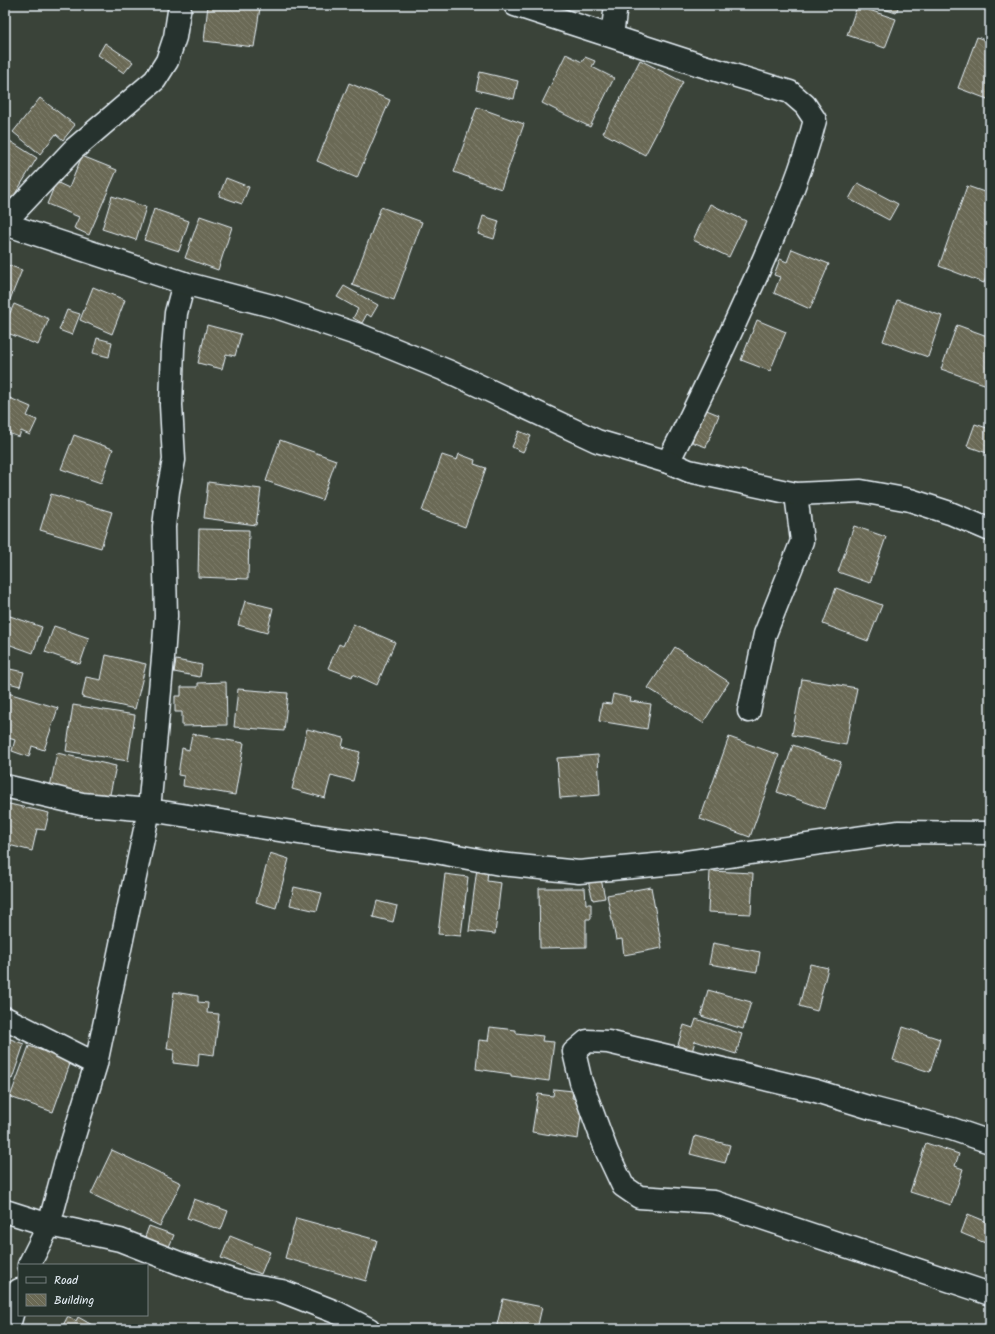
<svg xmlns="http://www.w3.org/2000/svg" width="995" height="1334" viewBox="0 0 995 1334" font-family="Kalam,sans-serif">
<style>
.building{fill:url(#building-back-hatch);stroke:#e8f1f8}
.lines{fill:none;stroke-linecap:round;stroke-linejoin:round}
.minor-casing{stroke:#e8f1f8;stroke-width:25}
.tertiary-casing{stroke:#e8f1f8;stroke-width:25}
.minor{stroke:#26332d;stroke-width:22}
.tertiary{stroke:#26332d;stroke-width:22}
</style>
<defs>
<pattern id="building-back-hatch" width="6" height="6" patternUnits="userSpaceOnUse"><rect width="6" height="6" fill="#6a6954"/><path d="M-1 5l2 2M0 0l6 6M5-1l2 2" fill="none" stroke="#7f7f6d"/></pattern>
</defs>
<rect width="100%" height="100%" fill="#3a4339"/>
<filter id="ink" filterUnits="userSpaceOnUse"><feTurbulence type="fractalNoise" baseFrequency=".025" numOctaves="2"/><feDisplacementMap in="SourceGraphic" scale="8" xChannelSelector="R" yChannelSelector="G"/><feConvolveMatrix kernelMatrix="1 2 1 2 8 2 1 2 1" color-interpolation-filters="sRGB"/></filter>
<g filter="url(#ink)">
<path class="building" d="M 208,5 L 239,5 L 260,8 L 254,47 L 204,41 Z
M 871,5 L 899,5 L 896,13 Z
M 857,6 L 896,19 L 885,48 L 847,35 Z
M 977,37 L 990,42 L 990,100 L 958,88 Z
M 105,43 L 133,62 L 124,73 L 98,55 Z
M 566,54 L 582,62 L 585,57 L 595,61 L 592,67 L 614,78 L 590,127 L 542,103 Z
M 640,60 L 683,82 L 645,155 L 603,133 Z
M 480,72 L 518,81 L 514,99 L 476,90 Z
M 349,83 L 390,100 L 357,178 L 317,161 Z
M 40,98 L 75,125 L 63,140 L 56,134 L 40,154 L 13,132 Z
M 477,107 L 524,124 L 501,189 L 454,172 Z
M 5,138 L 37,158 L 12,199 L 5,194 Z
M 82,156 L 117,170 L 89,235 L 74,228 L 79,217 L 47,204 L 56,182 L 69,188 Z
M 226,178 L 249,187 L 242,204 L 219,196 Z
M 858,183 L 898,204 L 889,220 L 849,199 Z
M 967,186 L 990,194 L 990,267 L 984,283 L 939,266 Z
M 112,196 L 146,207 L 136,240 L 102,229 Z
M 710,204 L 746,221 L 729,257 L 693,240 Z
M 381,207 L 422,222 L 394,300 L 352,285 Z
M 154,209 L 189,221 L 179,251 L 144,240 Z
M 200,216 L 232,227 L 218,270 L 185,258 Z
M 483,216 L 499,221 L 494,239 L 478,234 Z
M 792,249 L 829,264 L 810,309 L 774,293 L 780,277 L 774,275 L 780,259 L 787,262 Z
M 5,264 L 22,270 L 7,307 L 5,306 Z
M 344,286 L 378,305 L 371,317 L 367,314 L 362,323 L 353,318 L 358,309 L 337,297 Z
M 93,287 L 125,300 L 112,334 L 80,320 Z
M 897,300 L 942,316 L 928,357 L 883,341 Z
M 14,304 L 49,319 L 38,345 L 5,332 L 5,324 Z
M 67,310 L 80,314 L 72,335 L 59,330 Z
M 757,320 L 786,332 L 770,371 L 741,360 Z
M 207,325 L 241,334 L 235,356 L 226,354 L 222,369 L 198,363 Z
M 957,325 L 990,337 L 990,376 L 987,385 L 941,369 Z
M 97,338 L 112,342 L 109,357 L 93,353 Z
M 5,396 L 31,407 L 27,416 L 37,420 L 30,435 L 21,431 L 19,437 L 5,432 Z
M 704,409 L 719,415 L 706,447 L 692,442 Z
M 975,424 L 990,429 L 990,454 L 967,446 Z
M 519,431 L 531,436 L 523,452 L 512,447 Z
M 74,435 L 113,449 L 101,483 L 61,469 Z
M 280,440 L 336,460 L 322,500 L 266,481 Z
M 459,454 L 475,460 L 474,464 L 486,468 L 465,527 L 422,511 L 442,455 L 457,460 Z
M 208,482 L 261,489 L 256,525 L 204,518 Z
M 51,494 L 112,512 L 101,548 L 40,530 Z
M 854,526 L 886,537 L 870,583 L 838,572 Z
M 199,529 L 249,530 L 248,579 L 198,577 Z
M 836,588 L 882,605 L 868,641 L 823,624 Z
M 245,601 L 273,608 L 267,633 L 238,625 Z
M 7,615 L 42,627 L 33,653 L 5,643 L 5,620 Z
M 353,624 L 395,642 L 377,685 L 353,674 L 352,677 L 328,668 L 339,644 L 343,646 Z
M 54,626 L 89,638 L 80,664 L 45,652 Z
M 675,647 L 729,682 L 703,723 L 648,688 Z
M 106,655 L 146,664 L 135,709 L 82,697 L 86,677 L 101,680 Z
M 176,660 L 202,665 L 200,677 L 174,672 Z
M 5,668 L 24,672 L 20,686 L 5,682 Z
M 802,679 L 857,688 L 846,745 L 792,735 Z
M 226,682 L 227,725 L 182,726 L 182,712 L 175,712 L 175,696 L 181,696 L 181,687 L 198,687 L 198,683 Z
M 238,689 L 288,693 L 284,731 L 234,727 Z
M 8,693 L 58,708 L 44,750 L 32,746 L 29,757 L 12,751 L 15,740 L 5,737 L 5,704 Z
M 613,694 L 631,698 L 630,701 L 651,704 L 647,729 L 599,721 L 602,703 L 611,704 Z
M 73,705 L 135,715 L 128,761 L 66,751 Z
M 307,729 L 344,738 L 342,747 L 360,752 L 353,781 L 331,775 L 325,798 L 292,789 Z
M 192,734 L 244,743 L 235,795 L 183,786 L 184,776 L 178,775 L 182,748 L 189,750 Z
M 729,737 L 779,755 L 750,837 L 700,819 Z
M 793,745 L 841,762 L 825,809 L 777,792 Z
M 57,753 L 116,766 L 109,799 L 50,787 Z
M 598,755 L 600,795 L 560,798 L 557,758 Z
M 5,803 L 49,813 L 45,830 L 37,829 L 32,851 L 5,844 Z
M 270,853 L 289,859 L 276,908 L 256,902 Z
M 477,868 L 488,869 L 487,881 L 501,883 L 495,934 L 469,931 Z
M 710,871 L 753,873 L 751,914 L 708,912 Z
M 445,874 L 468,877 L 461,936 L 438,934 Z
M 601,879 L 605,898 L 593,900 L 588,881 Z
M 294,887 L 322,893 L 317,911 L 290,905 Z
M 651,887 L 662,948 L 624,955 L 622,939 L 616,940 L 607,895 Z
M 539,888 L 585,888 L 586,904 L 591,904 L 591,919 L 586,919 L 586,947 L 540,948 Z
M 377,901 L 397,906 L 393,922 L 373,917 Z
M 713,943 L 760,952 L 757,972 L 709,964 Z
M 810,964 L 828,968 L 817,1011 L 799,1006 Z
M 708,990 L 751,1002 L 743,1029 L 701,1016 Z
M 174,992 L 198,996 L 198,1002 L 208,1003 L 207,1013 L 219,1014 L 214,1055 L 199,1053 L 198,1066 L 173,1063 L 174,1050 L 167,1049 Z
M 696,1019 L 742,1034 L 736,1054 L 695,1041 L 692,1052 L 677,1048 L 684,1025 L 693,1028 Z
M 490,1027 L 516,1030 L 516,1033 L 543,1036 L 542,1041 L 554,1042 L 549,1081 L 511,1076 L 511,1074 L 476,1069 L 479,1040 L 488,1041 Z
M 903,1027 L 940,1039 L 930,1072 L 893,1060 Z
M 5,1037 L 24,1044 L 12,1079 L 5,1076 Z
M 29,1046 L 71,1061 L 53,1112 L 10,1097 Z
M 554,1089 L 573,1091 L 572,1098 L 583,1100 L 578,1139 L 532,1132 L 538,1094 L 553,1096 Z
M 695,1136 L 730,1145 L 725,1163 L 690,1154 Z
M 926,1143 L 959,1154 L 955,1166 L 963,1169 L 951,1205 L 910,1192 Z
M 112,1150 L 181,1183 L 160,1226 L 91,1194 Z
M 194,1199 L 228,1211 L 221,1230 L 187,1218 Z
M 968,1214 L 990,1223 L 990,1245 L 961,1233 Z
M 296,1218 L 377,1240 L 366,1281 L 285,1258 Z
M 149,1226 L 174,1235 L 166,1254 L 142,1245 Z
M 230,1236 L 270,1252 L 261,1274 L 221,1258 Z
M 503,1299 L 542,1307 L 537,1329 L 496,1329 Z
M 68,1316 L 76,1321 L 78,1317 L 94,1326 L 92,1329 L 61,1329 Z"/>
<g class="lines">
<g class="minor-casing">
<path id="minor" d="M 515,5 L 700,65 L 790,92 L 805,105 L 815,120 C 802,172 780,221 759,270 C 730,335 700,399 668,462
M 612,36 L 616,5
M 5,222 L 74,149 L 155,80 L 167,61 L 175,37 L 180,5
M 749,711 L 765,634 L 802,541 L 796,494
M 5,786 L 82,804 L 149,810 L 338,839 L 425,850 L 500,864 L 579,872 L 686,862 L 899,832 L 990,833
M 5,1018 L 96,1064
M 990,1142 L 952,1129 L 871,1108 L 816,1091 L 608,1042 L 587,1041 L 574,1052 L 581,1082 L 607,1152 L 623,1186 L 639,1197 L 714,1202 L 990,1294
M 5,1211 L 49,1225 L 120,1240 L 179,1263 L 246,1285 L 282,1291 L 338,1313 L 369,1329
M 29,1265 L 49,1225 L 65,1165 L 96,1064 L 149,810 L 163,658 L 166,616 L 164,527 L 168,491 L 174,460 L 171,405 L 173,348 L 176,313 L 184,283
M 8,1329 L 19,1290"/>
</g>
<g class="tertiary-casing">
<path id="tertiary" d="M 5,224 L 184,283 L 276,307 L 362,336 L 450,372 L 597,441 L 668,462 L 689,471 L 796,494 L 861,491 L 910,500 L 950,513 L 990,530"/>
</g>
<use href="#minor" class="minor"/>
<use href="#tertiary" class="tertiary"/>
</g>
</g>
<rect width="995" height="1334" fill="none" stroke="#26332d" stroke-width="20"/>
<rect x="10" y="10" width="975" height="1314" fill="none" stroke="#e8f1f8" stroke-width="1.5" filter="url(#ink)"/>
<rect x="18" y="1264" width="130" height="52" fill="#26332d" stroke="#747f7e"/>
<rect x="26" y="1277" width="20" height="6" fill="#26332d" stroke="#747f7e"/>
<text x="54" y="1284" font-size="12" fill="#e8f1f8">Road</text>
<rect x="26" y="1294" width="20" height="12" fill="url(#building-back-hatch)" stroke="#747f7e"/>
<text x="54" y="1304" font-size="12" fill="#e8f1f8">Building</text>
</svg>
